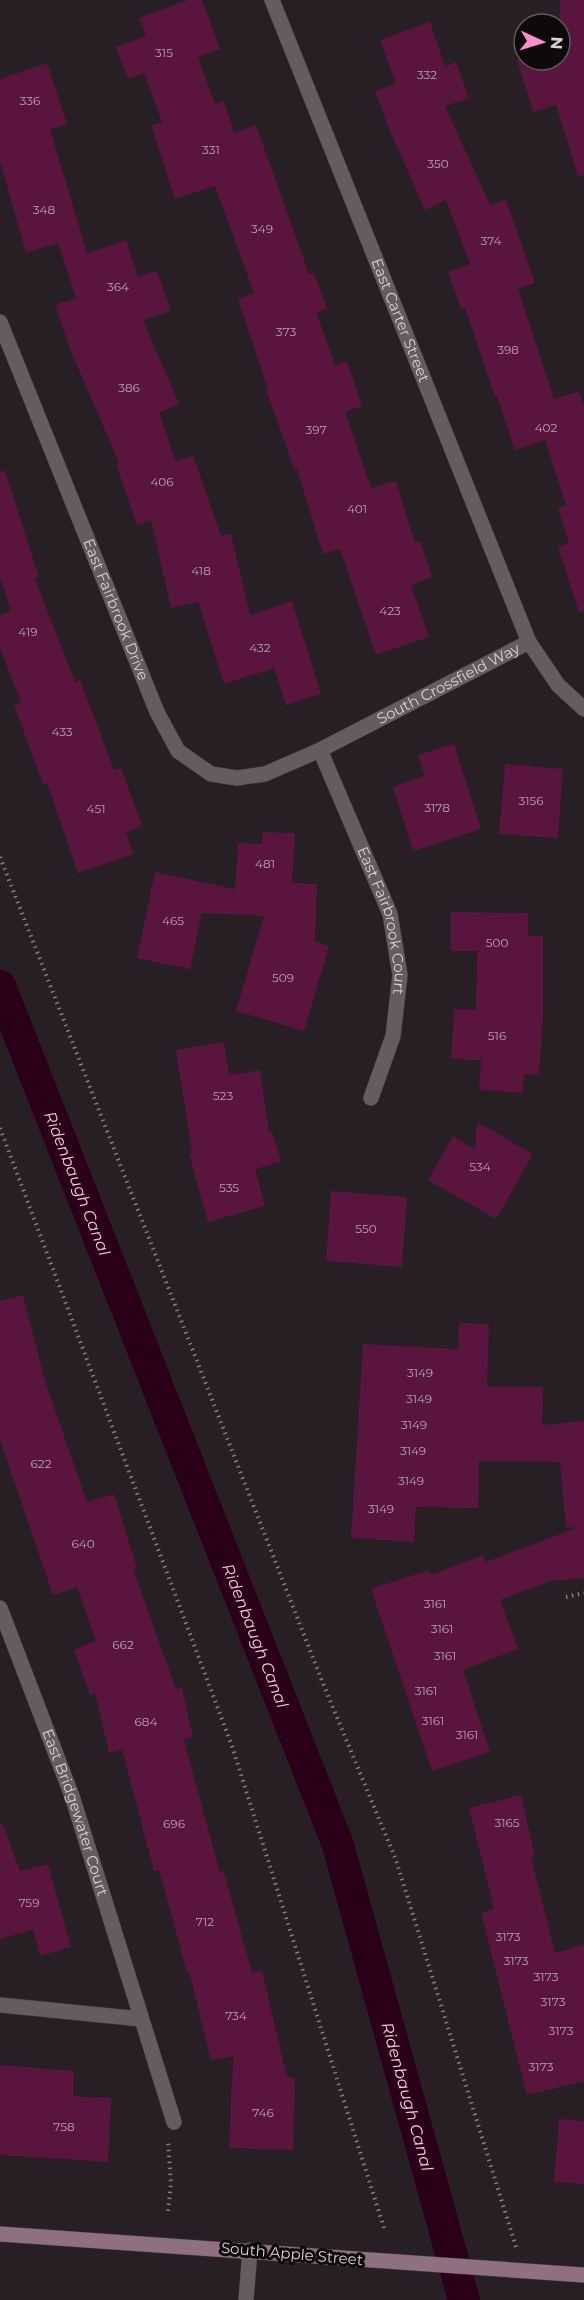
<svg xmlns="http://www.w3.org/2000/svg" width="584" height="2300" viewBox="0 0 584 2300" font-family="Montserrat,sans-serif">
<style>
.lines{fill:none;stroke-linecap:round;stroke-linejoin:round}
.canal{stroke:#2a0019;stroke-width:32}
.building{fill:#59153e}
.minor-casing{stroke:#443d40;stroke-width:16}
.secondary-casing{stroke:#443d40;stroke-width:16}
.path{stroke:#867f82;stroke-width:4;stroke-dasharray:1.5 4.5;stroke-linecap:butt}
.minor{stroke:#665c60;stroke-width:15}
.secondary{stroke:#8f7080;stroke-width:15}
.labels{text-anchor:middle;stroke-width:6;stroke-linejoin:round;paint-order:stroke}
.number-label{font-size:12px;fill:#b8a3af}
.street-label{font-size:15px;fill:#d8d2d5;stroke:#0e0a0c}
.water-label{font-size:16px;font-style:italic;fill:#f8cde2;stroke:#0e0a0c}
</style>
<rect width="100%" height="100%" fill="#271f23"/>
<g class="lines">
<path class="canal" id="s1" d="M 0,986 L 338,1845 L 464,2300"/>
</g>
<path class="building" d="M 188,0 L 202,0 L 220,49 L 198,57 L 215,104 L 224,101 L 234,133 L 256,125 L 309,274 L 314,273 L 327,309 L 316,312 L 335,365 L 347,361 L 362,406 L 345,412 L 371,488 L 396,481 L 415,543 L 420,541 L 432,577 L 411,585 L 429,637 L 376,655 L 340,549 L 323,554 L 297,469 L 294,469 L 266,389 L 268,389 L 238,299 L 254,293 L 215,186 L 175,199 L 151,125 L 162,122 L 144,73 L 128,79 L 116,47 L 146,36 L 139,18 Z
M 560,0 L 584,0 L 584,175 L 578,176 L 556,105 L 533,112 L 517,60 L 560,60 Z
M 430,22 L 445,66 L 456,62 L 469,98 L 445,106 L 490,205 L 506,200 L 535,283 L 518,289 L 554,399 L 579,391 L 584,406 L 584,611 L 579,612 L 558,547 L 569,543 L 558,508 L 566,505 L 545,440 L 515,450 L 497,396 L 495,397 L 465,308 L 461,309 L 448,272 L 470,264 L 446,200 L 425,210 L 389,129 L 375,91 L 396,84 L 380,40 Z
M 47,63 L 67,124 L 50,129 L 87,253 L 126,240 L 138,277 L 157,271 L 171,311 L 143,320 L 179,404 L 159,413 L 176,462 L 193,455 L 221,536 L 231,534 L 250,615 L 292,601 L 321,694 L 286,705 L 274,668 L 224,684 L 198,602 L 171,608 L 151,520 L 137,525 L 116,464 L 119,463 L 70,349 L 55,305 L 76,298 L 58,243 L 26,253 L 0,161 L 0,79 Z
M 5,471 L 39,577 L 35,579 L 75,682 L 80,680 L 114,770 L 121,768 L 142,826 L 126,832 L 133,854 L 78,873 L 47,783 L 43,784 L 14,705 L 21,702 L 0,648 L 0,615 L 11,611 L 0,577 L 0,472 Z
M 454,744 L 481,829 L 413,851 L 393,787 L 424,776 L 418,755 Z
M 505,764 L 563,769 L 558,838 L 499,834 Z
M 263,832 L 295,833 L 292,883 L 317,884 L 315,941 L 329,946 L 304,1031 L 236,1011 L 264,916 L 202,913 L 190,969 L 137,958 L 155,872 L 235,889 L 238,843 L 262,844 Z
M 451,912 L 528,913 L 528,936 L 543,936 L 543,1014 L 539,1075 L 524,1074 L 523,1093 L 479,1090 L 481,1060 L 451,1059 L 454,1009 L 476,1010 L 477,951 L 451,951 Z
M 224,1042 L 229,1075 L 260,1070 L 269,1132 L 272,1131 L 281,1162 L 255,1169 L 265,1206 L 208,1222 L 189,1154 L 192,1153 L 176,1050 Z
M 477,1122 L 533,1154 L 496,1219 L 428,1180 L 453,1136 L 475,1150 Z
M 331,1191 L 407,1197 L 402,1267 L 326,1261 Z
M 23,1295 L 45,1381 L 87,1502 L 114,1494 L 137,1568 L 133,1569 L 176,1689 L 182,1688 L 193,1737 L 184,1740 L 220,1873 L 224,1872 L 252,1973 L 262,1971 L 287,2077 L 295,2078 L 293,2150 L 229,2148 L 233,2056 L 211,2061 L 189,1971 L 187,1972 L 159,1870 L 154,1871 L 122,1750 L 109,1753 L 95,1693 L 90,1695 L 74,1650 L 96,1641 L 77,1587 L 53,1595 L 0,1440 L 0,1301 Z
M 459,1323 L 489,1324 L 487,1386 L 543,1387 L 542,1425 L 584,1421 L 584,1578 L 550,1581 L 500,1600 L 518,1649 L 463,1670 L 490,1752 L 432,1771 L 371,1589 L 429,1570 L 431,1575 L 483,1555 L 486,1562 L 579,1527 L 566,1528 L 560,1462 L 479,1461 L 478,1508 L 416,1507 L 414,1542 L 351,1538 L 363,1344 L 458,1349 Z
M 521,1795 L 535,1856 L 531,1857 L 555,1953 L 584,1945 L 584,2081 L 527,2095 L 481,1913 L 494,1909 L 469,1808 Z
M 0,1825 L 3,1825 L 20,1871 L 48,1864 L 71,1947 L 40,1956 L 33,1930 L 0,1939 Z
M 0,2065 L 74,2071 L 73,2096 L 111,2098 L 108,2162 L 0,2155 Z
M 559,2119 L 584,2121 L 584,2184 L 554,2182 Z"/>
<g class="lines">
<g class="minor-casing">
<g id="minor">
<path id="s2" d="M 272,0 L 529,642"/>
<path id="s3" d="M 0,322 L 157,712 L 178,751 L 211,774 L 237,778 L 265,774 L 320,750 L 529,642 L 558,685 L 584,709"/>
<path id="s4" d="M 320,750 L 390,914 L 400,975 L 393,1036 L 371,1098"/>
<path id="s5" d="M 0,1608 L 72,1796 L 174,2122"/>
<path d="M 0,2005 L 141,2019"/>
<path d="M 246,2300 L 250,2250"/>
</g>
</g>
<g class="secondary-casing">
<path id="secondary" d="M 0,2234 L 584,2275"/>
</g>
<path class="path" d="M 0,857 L 322,1681 L 396,1860 L 516,2247
M 0,1128 L 232,1746 L 384,2228
M 566,1597 L 584,1593
M 168,2211 L 171,2184 L 168,2141"/>
<use href="#minor" class="minor"/>
<use href="#secondary" class="secondary"/>
</g>
<g class="labels">
<g class="number-label">
<text x="164" y="57">315</text>
<text x="427" y="79">332</text>
<text x="30" y="105">336</text>
<text x="211" y="154">331</text>
<text x="438" y="168">350</text>
<text x="44" y="214">348</text>
<text x="262" y="233">349</text>
<text x="491" y="245">374</text>
<text x="118" y="291">364</text>
<text x="286" y="336">373</text>
<text x="508" y="354">398</text>
<text x="129" y="392">386</text>
<text x="546" y="432">402</text>
<text x="316" y="434">397</text>
<text x="162" y="486">406</text>
<text x="357" y="513">401</text>
<text x="201" y="575">418</text>
<text x="390" y="615">423</text>
<text x="28" y="636">419</text>
<text x="260" y="652">432</text>
<text x="62" y="736">433</text>
<text x="531" y="805">3156</text>
<text x="437" y="812">3178</text>
<text x="96" y="813">451</text>
<text x="265" y="868">481</text>
<text x="173" y="925">465</text>
<text x="497" y="947">500</text>
<text x="283" y="982">509</text>
<text x="497" y="1040">516</text>
<text x="223" y="1100">523</text>
<text x="480" y="1171">534</text>
<text x="229" y="1192">535</text>
<text x="366" y="1233">550</text>
<text x="420" y="1377">3149</text>
<text x="419" y="1403">3149</text>
<text x="414" y="1429">3149</text>
<text x="413" y="1455">3149</text>
<text x="41" y="1468">622</text>
<text x="411" y="1485">3149</text>
<text x="381" y="1513">3149</text>
<text x="83" y="1548">640</text>
<text x="435" y="1608">3161</text>
<text x="442" y="1633">3161</text>
<text x="123" y="1649">662</text>
<text x="445" y="1660">3161</text>
<text x="426" y="1695">3161</text>
<text x="433" y="1725">3161</text>
<text x="146" y="1726">684</text>
<text x="467" y="1739">3161</text>
<text x="507" y="1827">3165</text>
<text x="174" y="1828">696</text>
<text x="29" y="1907">759</text>
<text x="205" y="1926">712</text>
<text x="508" y="1941">3173</text>
<text x="516" y="1965">3173</text>
<text x="546" y="1981">3173</text>
<text x="553" y="2006">3173</text>
<text x="236" y="2020">734</text>
<text x="561" y="2035">3173</text>
<text x="541" y="2071">3173</text>
<text x="263" y="2117">746</text>
<text x="64" y="2131">758</text>
</g>
<g class="street-label">
<text dy="5" stroke="none"><textPath href="#s2" startOffset="345">East Carter Street</textPath></text>
<text dy="5" stroke="none"><textPath href="#s3" startOffset="310">East Fairbrook Drive</textPath></text>
<text dy="5" stroke="none"><textPath href="#s3" startOffset="764">South Crossfield Way</textPath></text>
<text dy="5" stroke="none"><textPath href="#s4" startOffset="183">East Fairbrook Court</textPath></text>
<text dy="5" stroke="none"><textPath href="#s5" startOffset="218">East Bridgewater Court</textPath></text>
<text transform="translate(292 2254) rotate(5)" y="5">South Apple Street</text>
</g>
<g class="water-label">
<text dy="6" stroke="none"><textPath href="#s1" startOffset="212">Ridenbaugh Canal</textPath></text>
<text dy="6" stroke="none"><textPath href="#s1" startOffset="698">Ridenbaugh Canal</textPath></text>
<text dy="6" stroke="none"><textPath href="#s1" startOffset="1184">Ridenbaugh Canal</textPath></text>
</g>
</g>
<g transform="translate(542 42) rotate(94)"><circle r="28" fill="#0e0a0c" stroke="#5f5a5c" stroke-width="1.5"/>
<path d="M0-4.5L10 22L0 15L-10 22Z" fill="#fa8fc8"/>
<text y="-9" font-size="16" font-weight="bold" text-anchor="middle" fill="#d8d2d5">N</text>
</g>
</svg>
